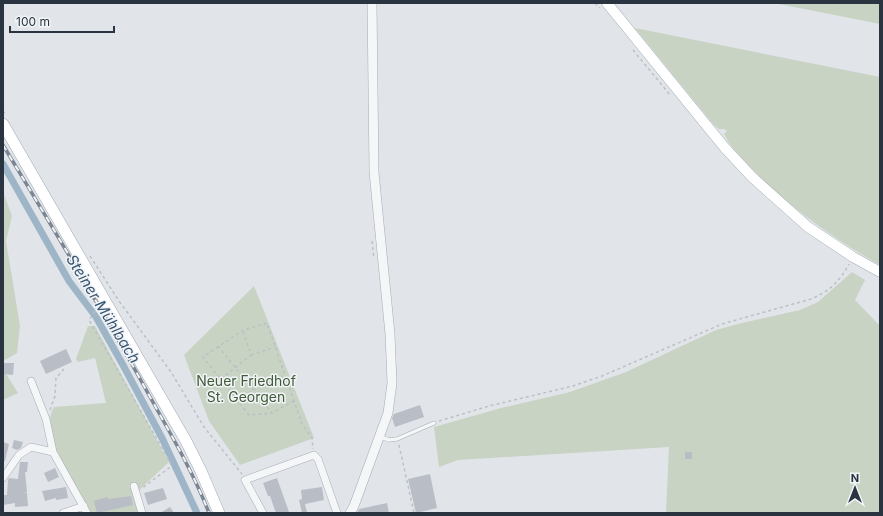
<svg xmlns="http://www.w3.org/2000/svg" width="883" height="516" viewBox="0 0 883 516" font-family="Inter,sans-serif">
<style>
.green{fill:#c8d3c3}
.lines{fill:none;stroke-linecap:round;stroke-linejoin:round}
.canal{stroke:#9eb5c8;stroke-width:7}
.building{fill:#b9bec6}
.service-casing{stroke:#a6acb3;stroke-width:4.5}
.minor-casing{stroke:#a6acb3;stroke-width:8}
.tertiary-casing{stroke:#a6acb3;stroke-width:10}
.secondary-casing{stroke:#a6acb3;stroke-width:11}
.primary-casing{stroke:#a1aab4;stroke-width:12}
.path{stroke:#bbc0c4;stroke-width:1.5;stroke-dasharray:3 3;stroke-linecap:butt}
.service{stroke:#f4f6f8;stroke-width:3.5}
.minor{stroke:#f4f6f8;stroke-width:7}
.tertiary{stroke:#f4f6f8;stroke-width:9}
.secondary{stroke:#fff;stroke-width:10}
.primary{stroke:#fff;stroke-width:11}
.rail-casing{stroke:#7c8592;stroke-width:3.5}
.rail{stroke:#f1f4f7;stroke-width:2;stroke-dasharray:6;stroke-linecap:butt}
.labels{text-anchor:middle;stroke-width:3;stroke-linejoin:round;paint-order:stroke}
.park-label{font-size:14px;fill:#415b38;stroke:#f1f4f7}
.water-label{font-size:15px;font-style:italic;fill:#365572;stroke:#f1f4f7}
</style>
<rect width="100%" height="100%" fill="#e1e5e9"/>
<path class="green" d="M 776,3 L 880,3 L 880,24 L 779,4 Z
M 635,28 L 880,77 L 880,265 C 835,240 794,210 757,174 C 745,161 732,150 724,134 L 727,131 L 724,129 L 719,129 L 714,125 Z
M 3,192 L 12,216 L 6,241 L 20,326 L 17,353 L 3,361 Z
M 852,272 L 865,280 L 855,300 L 880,326 L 880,513 L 666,513 L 669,447 L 458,460 L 439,467 L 434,427 L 501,408 L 570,392 L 626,372 L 716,330 L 742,323 L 800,310 L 818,302 Z
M 254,286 L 314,438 L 240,465 L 209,421 L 184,355 Z
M 88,326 L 95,326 L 169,462 L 134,495 L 138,512 L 89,513 C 75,488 37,434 54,407 L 106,403 L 95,358 L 78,362 L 76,359 Z
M 3,369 L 18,393 L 3,400 Z"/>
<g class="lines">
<path class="canal" d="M 3,164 L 69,281 L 96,317 L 123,365 L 162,438 L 197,513"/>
</g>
<path class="building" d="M 66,349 L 72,362 L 46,374 L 40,361 Z
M 4,363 L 14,363 L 13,375 L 4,374 Z
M 420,405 L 424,417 L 395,427 L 392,418 L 394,414 Z
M 14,440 L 23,442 L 21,448 L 17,450 L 12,448 Z
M 3,442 L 9,444 L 5,461 L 3,461 Z
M 685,452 L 692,452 L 692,459 L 685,459 Z
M 20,462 L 28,462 L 27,472 L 25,472 L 27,492 L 25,493 L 27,493 L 28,506 L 15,507 L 15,503 L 3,505 L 3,495 L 7,495 L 8,480 L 9,478 L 18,479 Z
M 55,468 L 59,477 L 48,482 L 44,473 Z
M 430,474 L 437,508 L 416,513 L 408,479 Z
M 277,478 L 289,512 L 286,513 L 276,513 L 270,496 L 268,496 L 263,483 Z
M 66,487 L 68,498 L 56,500 L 56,498 L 45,501 L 42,491 Z
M 322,487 L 324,500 L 305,504 L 307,512 L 302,513 L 299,500 L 302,499 L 301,490 Z
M 163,488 L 167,499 L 148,505 L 144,493 Z
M 131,496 L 133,505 L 97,513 L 94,501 L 107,497 L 108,499 Z
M 387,503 L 389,513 L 357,513 L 359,509 Z
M 170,507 L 174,513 L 160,513 Z"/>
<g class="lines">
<g class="service-casing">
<path id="service" d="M 381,437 L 389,440 L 397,439 L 434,423"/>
</g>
<g class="minor-casing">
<path id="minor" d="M 31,381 L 46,419 L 53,452 L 87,513
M 3,478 L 19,455 L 31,447 L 53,452
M 134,486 L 142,513
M 63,513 L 84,506
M 263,513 L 245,480 L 314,455 L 318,459 L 337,513"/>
</g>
<g class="tertiary-casing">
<path id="tertiary" d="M 350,513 L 354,506 L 388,413 L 392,383 L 390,334 L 374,172 L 372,3"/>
</g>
<g class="secondary-casing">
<path id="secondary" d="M 607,3 L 725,148 L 752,177 L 808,227 L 853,257 L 880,272"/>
</g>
<g class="primary-casing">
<path id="primary" d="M 3,124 L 186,441 L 201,471 L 219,513"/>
</g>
<path class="path" d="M 595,3 L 600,8
M 633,50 L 671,96
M 3,111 L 6,116
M 372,241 L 374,259
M 90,256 L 119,301 L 171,372 L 204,427 L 242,474
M 100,308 L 95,311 L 89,320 L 170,462 L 171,466 L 169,468 L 141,489
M 218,346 L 272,413
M 251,355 L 275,347
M 221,379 L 251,355 L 243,331
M 238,400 L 253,390 L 285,376
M 294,401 L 272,413 L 249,415 L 203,357 L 243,330 L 267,323 L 302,424 L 312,438 L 313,449
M 50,410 L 55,396 L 56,378 L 64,369
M 439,421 L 489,406 L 573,386 L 602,376 L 722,324 L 811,299 C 830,291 839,282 849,264
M 399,445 L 414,513"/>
<use href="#service" class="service"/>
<use href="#minor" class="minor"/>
<use href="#tertiary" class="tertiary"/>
<use href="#secondary" class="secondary"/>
<use href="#primary" class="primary"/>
<g class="rail-casing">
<path id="rail" d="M 3,145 C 51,225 99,304 144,386 C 167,428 192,469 209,513"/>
</g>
<use href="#rail" class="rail"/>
</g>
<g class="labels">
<g class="park-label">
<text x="246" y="386">Neuer Friedhof<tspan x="246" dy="16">St. Georgen</tspan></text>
</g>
<g class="water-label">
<text transform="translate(103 309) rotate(58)" y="5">Steiner Mühlbach</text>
</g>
</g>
<rect width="883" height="516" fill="none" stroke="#2a3440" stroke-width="8"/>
<g transform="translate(855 488)" stroke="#f1f4f7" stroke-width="3" paint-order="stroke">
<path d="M0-3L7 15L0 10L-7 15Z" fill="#2a3440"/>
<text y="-6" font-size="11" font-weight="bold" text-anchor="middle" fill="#2a3440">N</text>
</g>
<path d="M10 26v6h104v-6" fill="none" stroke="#2a3440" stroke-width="2"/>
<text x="16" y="26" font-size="12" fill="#2a3440" stroke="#f1f4f7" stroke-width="3" paint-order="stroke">100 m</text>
</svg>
